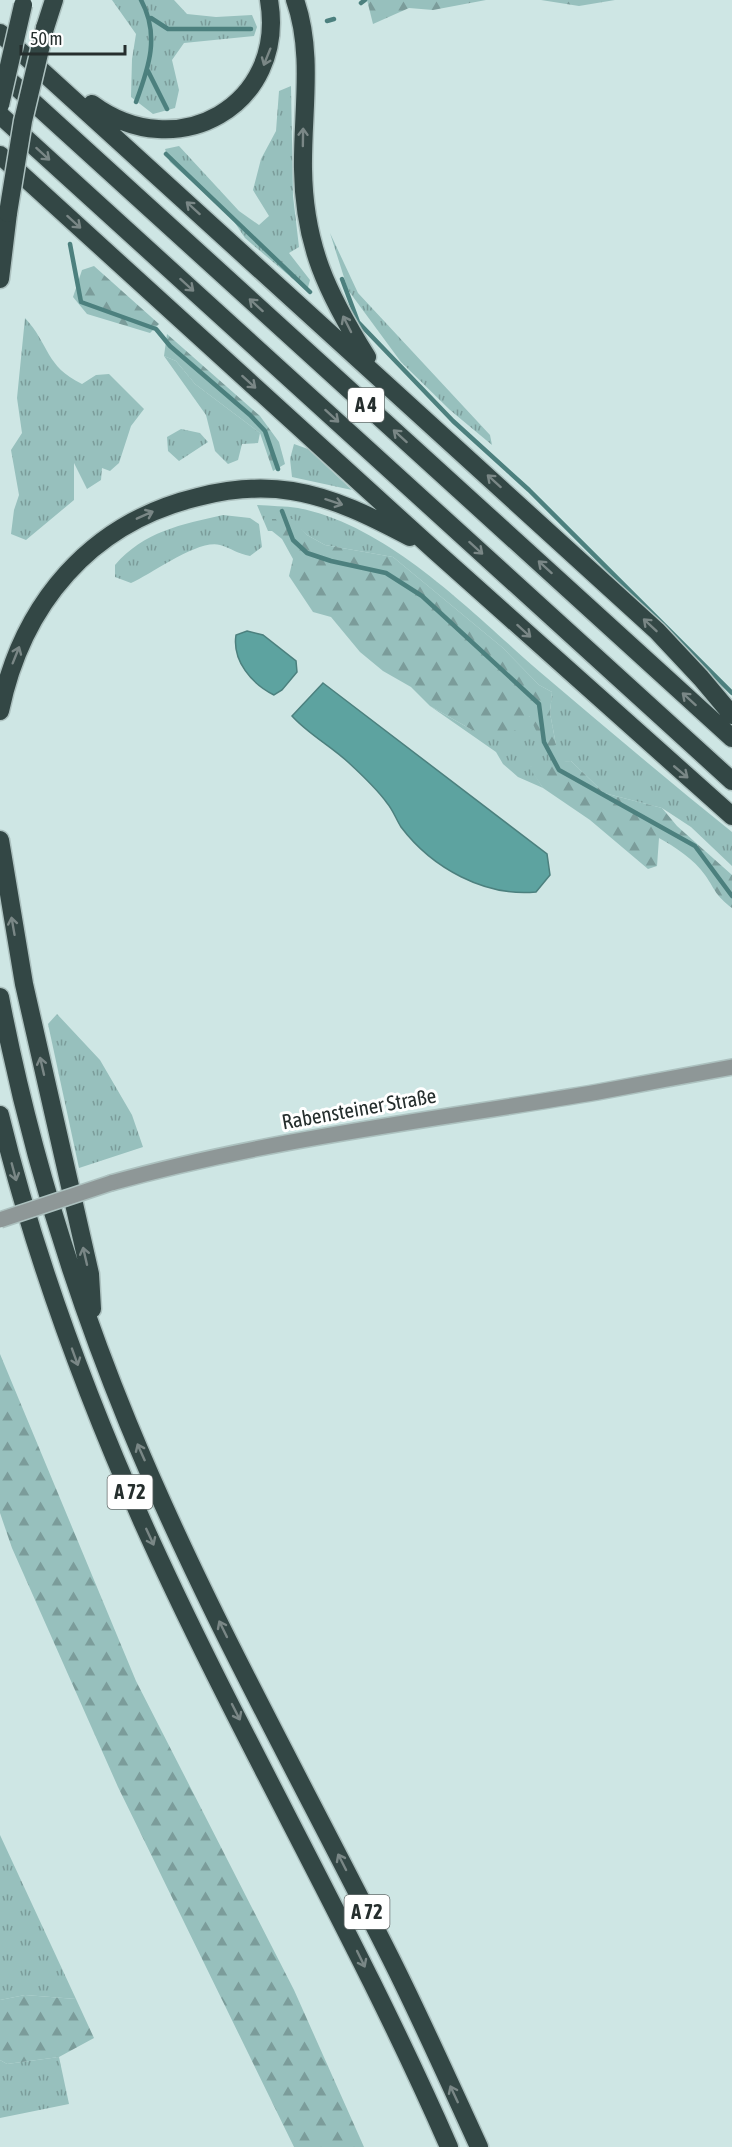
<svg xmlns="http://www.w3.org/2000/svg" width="732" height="2147" viewBox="0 0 732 2147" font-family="'Asap Condensed',sans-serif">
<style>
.grass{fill:url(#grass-tufts)}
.forest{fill:url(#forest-firs)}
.water{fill:#5da3a0;stroke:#4c807e;stroke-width:1.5}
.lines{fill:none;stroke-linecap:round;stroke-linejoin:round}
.stream{stroke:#4c807e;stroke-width:4.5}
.minor-casing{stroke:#acc1bf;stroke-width:18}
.motorway-casing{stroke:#acc1bf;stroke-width:21}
.minor{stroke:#8e9797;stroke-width:15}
.motorway{stroke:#334745;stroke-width:18}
.minor-bridge-casing{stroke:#acc1bf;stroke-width:18;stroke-linecap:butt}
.motorway-bridge-casing{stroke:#acc1bf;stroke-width:21;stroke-linecap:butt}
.minor-bridge{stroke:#8e9797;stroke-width:15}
.motorway-bridge{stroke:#334745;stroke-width:18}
.oneway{stroke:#7a8786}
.labels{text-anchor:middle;stroke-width:6;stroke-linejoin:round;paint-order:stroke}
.shield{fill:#fff;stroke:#666d6c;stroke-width:1.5}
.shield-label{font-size:20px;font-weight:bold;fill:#252e2d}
.street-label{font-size:21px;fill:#252e2d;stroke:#fff}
</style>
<defs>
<pattern id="grass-tufts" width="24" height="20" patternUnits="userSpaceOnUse" patternTransform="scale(1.5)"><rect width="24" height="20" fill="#97c0bd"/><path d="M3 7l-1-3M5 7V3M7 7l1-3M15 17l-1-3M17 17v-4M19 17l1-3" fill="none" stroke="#7b9c9a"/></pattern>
<pattern id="forest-firs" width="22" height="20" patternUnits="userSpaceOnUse" patternTransform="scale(1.5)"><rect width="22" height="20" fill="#97c0bd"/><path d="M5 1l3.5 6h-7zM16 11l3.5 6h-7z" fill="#7b9c9a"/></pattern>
</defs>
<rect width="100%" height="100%" fill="#cee6e4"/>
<path class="grass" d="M 112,0 L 174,0 L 187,14 L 216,17 L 252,15 L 257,27 L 254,36 L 184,43 L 172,60 L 179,90 L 175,108 L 153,114 L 131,97 L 132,59 L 136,34 Z
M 291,86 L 293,196 L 299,247 L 289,253 L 310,280 L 307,291 L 245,238 L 231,217 L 170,162 L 165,149 L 179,146 L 239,211 L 259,225 L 269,216 L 253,190 L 261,159 L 276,131 L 279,91 Z
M 330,233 L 358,293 L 490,435 L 492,445 L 450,410 L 401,362 L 348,290 Z
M 25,318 C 50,345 45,366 82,384 L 96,375 L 109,374 L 144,409 L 131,426 L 119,463 L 110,471 L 102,468 L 101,480 L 87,489 L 74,463 L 74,500 L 26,540 L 11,534 L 14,510 L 19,495 L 11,450 L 22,433 L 17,398 Z
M 164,356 L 176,361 L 195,384 L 260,433 L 258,443 L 242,444 L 238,460 L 228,464 L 215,451 L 206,415 Z
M 181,429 L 200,433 L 208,442 L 179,461 L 168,451 L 167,437 Z
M 294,444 L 308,449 L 352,490 L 292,477 L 290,459 Z
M 257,505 C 271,506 285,506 298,508 C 390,526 472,613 540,672 C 604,726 667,780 732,832 L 732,866 L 691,827 L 662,808 L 604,793 L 571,761 L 530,767 L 543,788 L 518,777 L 503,764 L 496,752 L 430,706 L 474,731 L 529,716 L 556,745 L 550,713 L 552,692 L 539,685 L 503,648 L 393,557 L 325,545 L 307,535 L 292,520 L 272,519 L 272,531 L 268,531 Z
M 223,515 L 250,518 L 259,524 L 262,547 L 250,556 C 238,554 231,548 220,545 C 198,539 152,574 131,583 L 115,577 L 115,565 C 143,532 182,524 223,515 Z
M 57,1014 L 100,1060 L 132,1115 L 143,1147 L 79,1168 L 48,1024 Z
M 0,1835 L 76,1999 L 25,1995 L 0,2000 Z
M 59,2057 L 69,2104 L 0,2118 L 0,2060 L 7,2064 Z"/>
<path class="forest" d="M 367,0 L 486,0 L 433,10 L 409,8 L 373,24 Z
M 541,0 L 615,0 L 579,6 Z
M 94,266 L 159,324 L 150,333 L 87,314 L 73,297 L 82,270 Z
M 167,334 L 260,416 L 279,442 L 285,464 L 273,471 L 260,433 L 195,384 L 176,361 L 164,356 Z
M 272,519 L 293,519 L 307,535 L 325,545 L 393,557 L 503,648 L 539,685 L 552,692 L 550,713 L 556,745 L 545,749 L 529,716 L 526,727 L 498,735 L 474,731 L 430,706 L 411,687 L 383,671 L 360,652 L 331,617 L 313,612 L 289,576 L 293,559 L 282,539 L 272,531 Z
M 571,761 L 604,793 L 662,808 L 677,826 L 732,875 L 732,908 C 715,895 716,891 705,875 C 694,859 675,847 659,838 L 657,866 L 648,869 L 590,820 L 543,788 L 529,767 L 541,763 Z
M 0,1354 L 136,1681 L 294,1990 L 364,2147 L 294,2147 L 118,1787 L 12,1548 L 0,1513 Z
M 25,1995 L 76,1999 L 94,2038 L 59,2057 L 7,2064 L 0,2060 L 0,2000 Z"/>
<path class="water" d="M 247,631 L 263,635 L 296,661 L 297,672 L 282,690 L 274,695 C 252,684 232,661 236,635 Z
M 323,683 L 547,854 L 550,875 L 536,892 C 485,897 432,868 401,827 C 396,819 393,810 387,803 C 377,789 362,775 349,763 C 331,746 308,734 292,716 Z"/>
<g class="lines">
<path class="stream" d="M 361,3 L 365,0
M 151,18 L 168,29 L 251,29
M 327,21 L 334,19
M 148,71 L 167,109
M 136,102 C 149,67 160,35 141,0
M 166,154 L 310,292
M 70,244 L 81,302 L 156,329 L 170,346 L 250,415 L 265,431 L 278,469
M 342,279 L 358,322 L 453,421 L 529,490 L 732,693
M 282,511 L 293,540 L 307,553 L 331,561 L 386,573 L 422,596 L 539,704 L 544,742 L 559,770 L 695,846 L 732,896"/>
<g class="minor-casing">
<path id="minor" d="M 111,1183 C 271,1138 435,1120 598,1092 C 643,1084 687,1075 732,1067"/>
</g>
<g class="motorway-casing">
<path id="motorway" d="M 295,0 C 314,53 302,114 303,169 C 304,245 327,293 367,357
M 45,28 L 54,0
M 0,33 L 657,631 L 701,678 L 732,715
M 0,72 L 732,738
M 92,104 C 177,167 287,105 269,0
M 0,115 L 732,781
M 0,155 L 434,550 L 732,816
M 0,279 L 8,213
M 0,711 C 22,604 90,523 198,497 C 229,489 261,486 292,491 C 335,498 372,517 410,537
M 0,840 L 24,984 L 90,1274 L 92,1309
M 0,997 C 28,1143 72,1286 128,1423 C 204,1608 302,1781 391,1959 C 422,2021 450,2084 479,2147
M 0,1115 C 34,1255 84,1390 142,1521 C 237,1733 356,1934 449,2147"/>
</g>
<use href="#minor" class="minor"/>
<use href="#motorway" class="motorway"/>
<g class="minor-bridge-casing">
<path id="minor-bridge" d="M 0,1220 L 111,1183"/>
</g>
<g class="motorway-bridge-casing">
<path id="motorway-bridge" d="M 0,105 L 23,5
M 8,213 L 23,121 L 45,28"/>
</g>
<use href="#minor-bridge" class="minor-bridge"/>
<use href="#motorway-bridge" class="motorway-bridge"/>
</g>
<defs><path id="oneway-shaft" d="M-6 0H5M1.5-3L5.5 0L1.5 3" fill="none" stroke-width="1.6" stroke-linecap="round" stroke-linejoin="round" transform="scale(1.5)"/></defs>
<g class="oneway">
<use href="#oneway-shaft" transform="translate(267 57) rotate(112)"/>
<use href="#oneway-shaft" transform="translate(303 137) rotate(-89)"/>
<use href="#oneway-shaft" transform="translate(43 154) rotate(42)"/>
<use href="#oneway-shaft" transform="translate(193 208) rotate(-138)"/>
<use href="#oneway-shaft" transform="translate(74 222) rotate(42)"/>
<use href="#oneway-shaft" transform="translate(187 285) rotate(42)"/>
<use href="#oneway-shaft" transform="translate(256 305) rotate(-138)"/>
<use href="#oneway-shaft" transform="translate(347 324) rotate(-117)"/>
<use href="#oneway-shaft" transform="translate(249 382) rotate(42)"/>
<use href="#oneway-shaft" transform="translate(332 416) rotate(42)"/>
<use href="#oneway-shaft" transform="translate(400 436) rotate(-138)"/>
<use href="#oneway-shaft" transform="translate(494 481) rotate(-138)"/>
<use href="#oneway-shaft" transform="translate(334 502) rotate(18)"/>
<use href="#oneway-shaft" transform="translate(145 515) rotate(-24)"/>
<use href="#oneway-shaft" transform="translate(476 548) rotate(42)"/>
<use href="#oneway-shaft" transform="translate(545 567) rotate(-138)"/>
<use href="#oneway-shaft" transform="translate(650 625) rotate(-137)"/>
<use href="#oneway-shaft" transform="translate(524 631) rotate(42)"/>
<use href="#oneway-shaft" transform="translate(16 655) rotate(-68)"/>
<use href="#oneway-shaft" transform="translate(689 699) rotate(-138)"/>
<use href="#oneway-shaft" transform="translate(681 772) rotate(40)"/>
<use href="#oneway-shaft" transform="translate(13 926) rotate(-100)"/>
<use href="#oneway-shaft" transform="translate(42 1066) rotate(-103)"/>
<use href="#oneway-shaft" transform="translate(14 1172) rotate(75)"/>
<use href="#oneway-shaft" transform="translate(85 1256) rotate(-103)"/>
<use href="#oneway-shaft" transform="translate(75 1357) rotate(70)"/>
<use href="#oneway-shaft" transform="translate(141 1452) rotate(-114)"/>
<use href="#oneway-shaft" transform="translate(150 1537) rotate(65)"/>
<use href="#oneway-shaft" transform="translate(223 1629) rotate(-116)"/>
<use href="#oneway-shaft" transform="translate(236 1712) rotate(63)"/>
<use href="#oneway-shaft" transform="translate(342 1862) rotate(-117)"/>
<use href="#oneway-shaft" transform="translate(361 1959) rotate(64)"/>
<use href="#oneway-shaft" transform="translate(454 2094) rotate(-115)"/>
</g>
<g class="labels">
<g class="shield">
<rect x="348" y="388" width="36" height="34" rx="4.5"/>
<rect x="107.5" y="1475" width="45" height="34" rx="4.5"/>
<rect x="344.5" y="1895" width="45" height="34" rx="4.5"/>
</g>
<g class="shield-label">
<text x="366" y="412">A 4</text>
<text x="130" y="1499">A 72</text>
<text x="367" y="1919">A 72</text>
</g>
<g class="street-label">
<text transform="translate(359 1109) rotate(-10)" y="7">Rabensteiner Straße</text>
</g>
</g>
<path d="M21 45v9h104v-9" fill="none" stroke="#252e2d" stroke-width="3"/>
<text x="30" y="45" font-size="18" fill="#252e2d" stroke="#ffffff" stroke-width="4.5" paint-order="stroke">50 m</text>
</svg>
